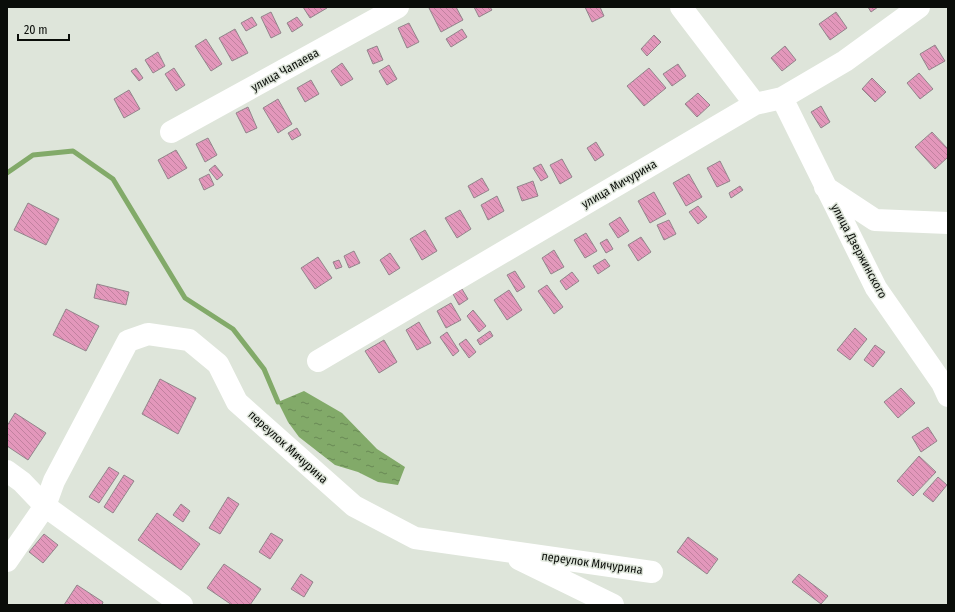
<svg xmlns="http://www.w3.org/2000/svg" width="955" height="612" viewBox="0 0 955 612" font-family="'Fira Sans Condensed',sans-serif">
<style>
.water{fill:url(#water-ripples)}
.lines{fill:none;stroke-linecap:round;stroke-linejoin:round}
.stream{stroke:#82aa69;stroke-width:5}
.building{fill:url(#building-back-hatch);stroke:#92858b}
.minor{stroke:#fff;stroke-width:22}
.labels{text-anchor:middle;stroke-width:3;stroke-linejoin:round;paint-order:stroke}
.street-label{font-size:12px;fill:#0a0d09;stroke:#dee5da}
</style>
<defs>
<pattern id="water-ripples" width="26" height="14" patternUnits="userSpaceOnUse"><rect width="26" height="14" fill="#82aa69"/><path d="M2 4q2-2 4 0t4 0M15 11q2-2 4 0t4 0" fill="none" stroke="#698955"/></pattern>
<pattern id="building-back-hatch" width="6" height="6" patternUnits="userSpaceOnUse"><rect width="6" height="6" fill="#e397bb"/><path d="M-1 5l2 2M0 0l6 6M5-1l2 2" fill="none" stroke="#c1819f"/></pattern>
</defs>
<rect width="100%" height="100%" fill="#dee5da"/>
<path class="water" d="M 304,391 L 342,413 L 377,449 L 405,467 L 398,485 L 378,482 L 358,472 L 335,465 L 299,437 L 288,422 L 278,402 Z"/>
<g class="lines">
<path class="stream" d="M 7,173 L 33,155 L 73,151 L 113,179 L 185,298 L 233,329 L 264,369 L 278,402"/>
</g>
<path class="building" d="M 303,7 L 326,7 L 327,8 L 310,18 Z
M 431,7 L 456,7 L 463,20 L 441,32 L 429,8 Z
M 474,7 L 490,7 L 492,10 L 479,17 Z
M 585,7 L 600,7 L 604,16 L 592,22 Z
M 868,7 L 878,7 L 871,12 Z
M 271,12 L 281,33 L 271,38 L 261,17 Z
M 836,12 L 847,28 L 830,40 L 819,24 Z
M 252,17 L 257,25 L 246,31 L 241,23 Z
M 297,17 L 303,25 L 292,32 L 287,23 Z
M 409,23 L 419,42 L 407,48 L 398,28 Z
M 235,29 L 248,53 L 232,61 L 219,38 Z
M 462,29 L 467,37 L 451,47 L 446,39 Z
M 654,35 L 661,42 L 647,56 L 641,49 Z
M 206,39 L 222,64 L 211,71 L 195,46 Z
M 935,45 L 945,61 L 929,70 L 920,54 Z
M 377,46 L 383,60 L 373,64 L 367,50 Z
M 785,46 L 796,60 L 782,71 L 771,58 Z
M 158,52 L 165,66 L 153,73 L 145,60 Z
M 342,63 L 353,79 L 341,86 L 331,71 Z
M 678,64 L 686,76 L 672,86 L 663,74 Z
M 389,65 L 397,79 L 387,85 L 379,71 Z
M 136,68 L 143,78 L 139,81 L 131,71 Z
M 174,68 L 185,85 L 176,91 L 165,74 Z
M 649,68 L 666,88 L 644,106 L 627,86 Z
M 919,73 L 933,89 L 920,99 L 907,83 Z
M 872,78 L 886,92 L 875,102 L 862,89 Z
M 311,80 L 319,94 L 305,102 L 297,88 Z
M 129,90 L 140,109 L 124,118 L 114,99 Z
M 698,93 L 710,105 L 697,117 L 685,104 Z
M 278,99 L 292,124 L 278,133 L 263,108 Z
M 821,106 L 830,122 L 821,128 L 811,112 Z
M 248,107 L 257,128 L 246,133 L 236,113 Z
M 297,128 L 301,135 L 292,140 L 288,133 Z
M 932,132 L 948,149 L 948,157 L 935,169 L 915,147 Z
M 208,138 L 217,155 L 205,162 L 196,144 Z
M 596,142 L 604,155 L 595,161 L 587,148 Z
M 176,150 L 187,168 L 168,179 L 158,160 Z
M 562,159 L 572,177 L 560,184 L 550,165 Z
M 720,161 L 730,181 L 717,187 L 707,168 Z
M 541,164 L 548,177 L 541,181 L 533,168 Z
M 215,165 L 223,175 L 217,180 L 209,170 Z
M 209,174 L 214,185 L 204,190 L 199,179 Z
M 689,174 L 702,197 L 686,206 L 673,183 Z
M 482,178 L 489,190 L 474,198 L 468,186 Z
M 533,181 L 538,196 L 522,201 L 517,187 Z
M 740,186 L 743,190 L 731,198 L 729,193 Z
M 654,192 L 666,214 L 650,223 L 638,201 Z
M 497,196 L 504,211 L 488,220 L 481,205 Z
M 28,203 L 59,219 L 46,245 L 14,230 Z
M 698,206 L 707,217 L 698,224 L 689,212 Z
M 460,210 L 471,229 L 457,238 L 445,218 Z
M 620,217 L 629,231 L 618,238 L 609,224 Z
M 669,220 L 676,234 L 664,240 L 657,225 Z
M 425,230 L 437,251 L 422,260 L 410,239 Z
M 586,233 L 597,251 L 585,258 L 574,240 Z
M 641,237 L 651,252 L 638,261 L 628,245 Z
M 607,239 L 613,249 L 606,253 L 600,243 Z
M 554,250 L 564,267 L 551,274 L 542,258 Z
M 354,251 L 360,263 L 349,268 L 344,256 Z
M 390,253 L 400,268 L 389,275 L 380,260 Z
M 318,257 L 332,278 L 315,289 L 301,268 Z
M 605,259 L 610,266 L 598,274 L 593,266 Z
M 339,260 L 342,267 L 336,269 L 333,262 Z
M 515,271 L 525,287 L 517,292 L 507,275 Z
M 572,272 L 579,281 L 566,290 L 560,281 Z
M 97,284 L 129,292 L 126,305 L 94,298 Z
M 547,285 L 563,307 L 554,314 L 538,291 Z
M 462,289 L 468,299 L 459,305 L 453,294 Z
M 509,290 L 522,310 L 507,320 L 494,300 Z
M 451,303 L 461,320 L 446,328 L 437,311 Z
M 66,309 L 99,326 L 86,351 L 53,335 Z
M 473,310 L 486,326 L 479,332 L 467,316 Z
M 419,322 L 431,343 L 417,350 L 406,330 Z
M 855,328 L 867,339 L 850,360 L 837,350 Z
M 490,331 L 493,336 L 480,345 L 477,340 Z
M 447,332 L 459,351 L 453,356 L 440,337 Z
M 466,339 L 476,352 L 469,358 L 459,344 Z
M 384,340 L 397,362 L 379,373 L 365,351 Z
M 875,345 L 885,352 L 873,367 L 864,360 Z
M 160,379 L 196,398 L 178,434 L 142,414 Z
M 901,388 L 915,403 L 898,418 L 884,402 Z
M 15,413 L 46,433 L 28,460 L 7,446 L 7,426 Z
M 928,427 L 937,441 L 921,452 L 912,437 Z
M 919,456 L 936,472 L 913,496 L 897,481 Z
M 109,467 L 119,473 L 99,503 L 89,497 Z
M 124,475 L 134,481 L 113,513 L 104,507 Z
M 938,477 L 947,485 L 933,502 L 923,494 Z
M 228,497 L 239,504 L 220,534 L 209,528 Z
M 181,504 L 190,511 L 183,522 L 173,515 Z
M 157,513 L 200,544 L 181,570 L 138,540 Z
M 271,533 L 283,540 L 270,559 L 259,552 Z
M 44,534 L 58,545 L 43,563 L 29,552 Z
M 688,537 L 718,559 L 707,574 L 677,552 Z
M 224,564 L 261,589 L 250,605 L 232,605 L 207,588 Z
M 301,574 L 313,582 L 304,597 L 291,589 Z
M 799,574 L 828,596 L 821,604 L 792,582 Z
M 77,585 L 103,602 L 102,605 L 64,605 Z"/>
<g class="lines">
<path class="minor" d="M 681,7 L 755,104
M 782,98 L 876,288 L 942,383 L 948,396
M 171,132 L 398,7
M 825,187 L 875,220 L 948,223
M 318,361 L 755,104 L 782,98 L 845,61 L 919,7
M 7,471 L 22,482 L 45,506 L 182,605
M 519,559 L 613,605
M 7,561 L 45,506 L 54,481 L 128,341 L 148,334 L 189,340 L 218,364 L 237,402 L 354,506 L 415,538 L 652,572"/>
</g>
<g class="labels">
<g class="street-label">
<text transform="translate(285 70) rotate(-29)" y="4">улица Чапаева</text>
<text transform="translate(619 184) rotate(-30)" y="4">улица Мичурина</text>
<text transform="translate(859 251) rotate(62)" y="4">улица Дзержинского</text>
<text transform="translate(288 447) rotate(42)" y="4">переулок Мичурина</text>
<text transform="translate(592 563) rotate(8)" y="4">переулок Мичурина</text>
</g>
</g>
<rect width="955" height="612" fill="none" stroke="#0a0d09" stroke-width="16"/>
<path d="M18 34v6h51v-6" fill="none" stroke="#0a0d09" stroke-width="2"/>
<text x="24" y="34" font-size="12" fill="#0a0d09" stroke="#dee5da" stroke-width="3" paint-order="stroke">20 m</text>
</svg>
